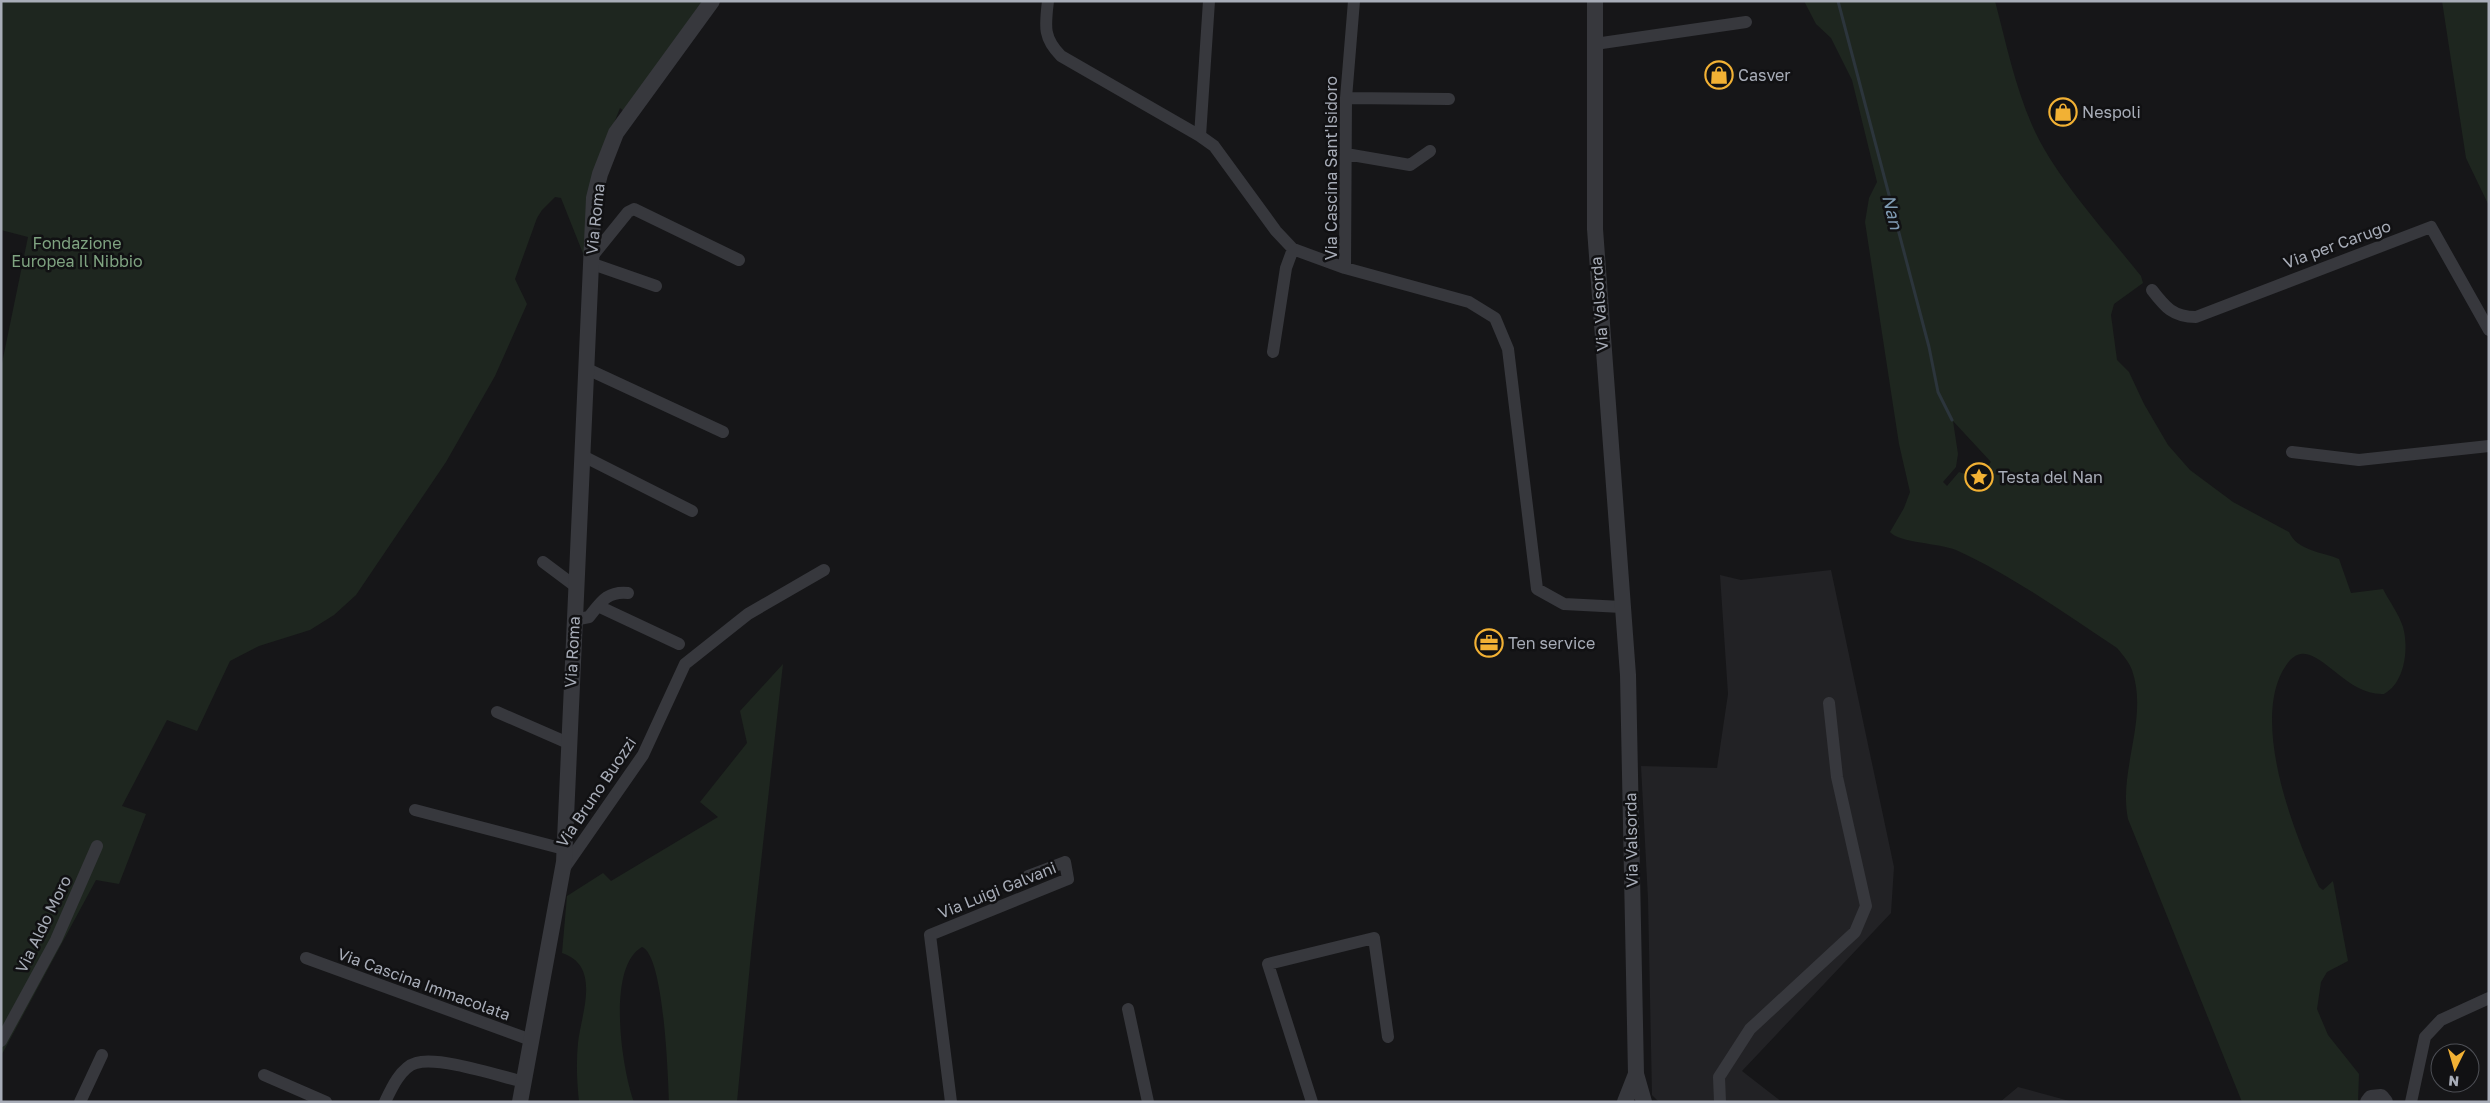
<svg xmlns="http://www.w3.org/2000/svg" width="2490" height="1103" viewBox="0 0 2490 1103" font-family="'Golos Text',sans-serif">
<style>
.built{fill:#222225}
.green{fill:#1e261f;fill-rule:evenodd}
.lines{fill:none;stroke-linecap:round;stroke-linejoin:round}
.stream{stroke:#2c353c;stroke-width:3}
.minor{stroke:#37383d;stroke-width:12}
.tertiary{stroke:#37383d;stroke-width:16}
.labels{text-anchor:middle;stroke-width:5;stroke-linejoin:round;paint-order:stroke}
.poi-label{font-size:16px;fill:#a8adb8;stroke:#111113;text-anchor:start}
.street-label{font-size:16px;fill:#a8adb8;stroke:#111113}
.park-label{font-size:16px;fill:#7fa381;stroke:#111113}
.water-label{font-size:18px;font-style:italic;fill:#7f9bb3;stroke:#111113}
</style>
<rect width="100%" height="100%" fill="#161618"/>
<path class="built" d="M 1831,570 L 1894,867 L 1891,913 L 1742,1071 L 1782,1102 L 1659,1102 L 1652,1095 L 1648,899 L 1641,766 L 1717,768 L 1728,694 L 1720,575 L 1741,580 Z
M 2018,1087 L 2073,1102 L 2000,1102 Z"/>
<path class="green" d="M 1,1 L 704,1 L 627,114 L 620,108 L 599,161 L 584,256 L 561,198 L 555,197 L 542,210 L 537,218 L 515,279 L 527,304 L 495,376 L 446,462 L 356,595 L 334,615 L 310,630 L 259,646 L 230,661 L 197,731 L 167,720 L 122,806 L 146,814 L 119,884 L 96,880 L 1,1056 L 1,368 L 28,237 L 1,230 Z
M 1804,1 L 1995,1 C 2006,43 2015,86 2032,125 C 2054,176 2106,232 2141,276 L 2143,283 L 2114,304 L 2111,315 L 2117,360 L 2129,372 L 2144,404 L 2168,445 L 2190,470 L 2233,502 L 2289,532 C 2297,551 2323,552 2339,559 L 2351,593 L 2383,589 C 2389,601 2399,614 2403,627 C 2409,648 2405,683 2384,694 C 2348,696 2323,651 2301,654 C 2292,655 2286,665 2282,672 C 2253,728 2294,834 2319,887 L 2323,890 L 2333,881 L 2348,961 L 2327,972 L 2321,982 L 2317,1009 L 2328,1035 L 2359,1074 L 2358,1102 L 2242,1102 L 2128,819 C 2118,770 2149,719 2132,670 C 2129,662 2122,654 2117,648 C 2064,613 2013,576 1956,550 C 1939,543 1900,543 1890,532 L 1904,508 L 1910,492 L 1899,444 L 1865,222 L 1869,198 L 1877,182 L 1852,80 L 1831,38 L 1816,24 ZM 1953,421 L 1991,462 C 1982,474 1972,477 1959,472 L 1947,486 L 1943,482 L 1956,467 L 1958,454 Z
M 2442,1 L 2489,1 L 2489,206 L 2466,158 Z
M 783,664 L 752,943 L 737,1102 L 669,1102 C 668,1076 664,955 642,947 C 606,967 622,1070 634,1102 L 579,1102 C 577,1082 576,1063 578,1043 C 581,1014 602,966 562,953 L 567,896 L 603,873 L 611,881 L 718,817 L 700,802 L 747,743 L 740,711 Z"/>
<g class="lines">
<path class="stream" d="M 1838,1 L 1929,347 L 1938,392 L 1952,420"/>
<path class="minor" d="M 1048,1 C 1045,26 1043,38 1061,56 L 1200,136 L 1214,146 L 1276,231 L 1293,249 L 1345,268 L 1469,302 L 1495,318 L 1508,349 L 1537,589 L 1564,604 L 1622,607
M 1595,44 L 1746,22
M 1346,98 L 1449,99
M 1200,136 L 1209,1
M 1346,154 L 1410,165 L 1430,151
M 590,259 L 628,212 L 634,209 L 739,260
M 590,263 L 656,286
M 1345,268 L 1346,98 L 1354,1
M 2152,290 C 2165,307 2173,317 2196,317 L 2431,227 L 2489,330
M 1273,352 L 1286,268 L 1293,249
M 585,368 L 723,432
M 2292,452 L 2359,460 L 2489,446
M 581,455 L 692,511
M 543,562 L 575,586
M 598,606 L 679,644
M 574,620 L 589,617 C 601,602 607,591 628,593
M 497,712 L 568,743
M 415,810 L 564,849
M 563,870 L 643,755 L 685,664 L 748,614 L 824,570
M 306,958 L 531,1040
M 1128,1009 L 1148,1102
M 1,1041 L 56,940 L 97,846
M 264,1075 L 326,1102
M 80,1102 L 102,1055
M 385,1102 C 391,1089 401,1067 416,1063 C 439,1056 499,1076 524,1082
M 951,1102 L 930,935 L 1068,879 L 1065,862 L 1028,876
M 1312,1102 L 1268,964 L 1374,938 L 1388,1037
M 1720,1102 L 1719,1077 L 1750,1029 L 1855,932 L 1866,906 L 1837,777 L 1829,703
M 2411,1102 L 2425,1037 L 2441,1020 L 2489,998"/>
<path class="tertiary" d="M 1595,1 L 1595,229 L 1628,675 L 1636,1074 L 1644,1102
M 520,1102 L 564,862 L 594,198 L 600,174 L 616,133 L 712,1
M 1625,1102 L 1636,1074
M 2368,1102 L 2371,1098 L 2381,1097 L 2385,1102"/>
</g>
<defs>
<g id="shop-ring" transform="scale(1.4375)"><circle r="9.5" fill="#111113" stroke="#f2b134" stroke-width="1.5"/><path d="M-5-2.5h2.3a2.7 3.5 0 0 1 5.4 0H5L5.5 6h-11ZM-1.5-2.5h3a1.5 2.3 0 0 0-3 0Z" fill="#f2b134"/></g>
<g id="sight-ring" transform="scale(1.4375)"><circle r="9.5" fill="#111113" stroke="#f2b134" stroke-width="1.5"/><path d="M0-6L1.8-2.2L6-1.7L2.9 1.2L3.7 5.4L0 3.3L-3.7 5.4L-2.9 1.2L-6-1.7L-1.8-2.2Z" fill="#f2b134"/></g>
<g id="office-ring" transform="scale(1.4375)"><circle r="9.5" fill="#111113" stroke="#f2b134" stroke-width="1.5"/><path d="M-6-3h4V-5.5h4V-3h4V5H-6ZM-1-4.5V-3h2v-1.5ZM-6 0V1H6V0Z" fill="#f2b134"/></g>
</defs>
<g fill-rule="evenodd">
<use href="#shop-ring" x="1719" y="75"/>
<use href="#shop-ring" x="2063" y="112"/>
<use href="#sight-ring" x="1979" y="477"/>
<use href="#office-ring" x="1489" y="643"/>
</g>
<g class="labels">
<g class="poi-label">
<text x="1738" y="81">Casver</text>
<text x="2082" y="118">Nespoli</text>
<text x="1998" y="483">Testa del Nan</text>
<text x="1508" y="649">Ten service</text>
</g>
<g class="street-label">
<text transform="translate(1331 168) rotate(-90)" y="6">Via Cascina Sant'Isidoro</text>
<text transform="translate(595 219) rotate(-84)" y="6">Via Roma</text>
<text transform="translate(2337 244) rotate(-20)" y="6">Via per Carugo</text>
<text transform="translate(1599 304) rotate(-94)" y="6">Via Valsorda</text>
<text transform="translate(572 652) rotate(-87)" y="6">Via Roma</text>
<text transform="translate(596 792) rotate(-56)" y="6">Via Bruno Buozzi</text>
<text transform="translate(1631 840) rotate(-91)" y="6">Via Valsorda</text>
<text transform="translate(997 890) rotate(-22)" y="6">Via Luigi Galvani</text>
<text transform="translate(43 924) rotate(-64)" y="6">Via Aldo Moro</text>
<text transform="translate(424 984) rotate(20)" y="6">Via Cascina Immacolata</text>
</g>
<g class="park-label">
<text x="77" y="249">Fondazione<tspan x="77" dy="18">Europea Il Nibbio</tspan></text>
</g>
<g class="water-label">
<text transform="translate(1892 212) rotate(76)" y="6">Nan</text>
</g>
</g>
<rect width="2490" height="1103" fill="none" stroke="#a8adb8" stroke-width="5"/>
<g transform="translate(2455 1068) rotate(185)"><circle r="24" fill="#111113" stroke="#4d4f55"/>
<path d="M0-4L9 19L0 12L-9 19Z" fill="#f2b134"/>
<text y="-8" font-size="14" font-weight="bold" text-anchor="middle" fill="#a8adb8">N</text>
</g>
</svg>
